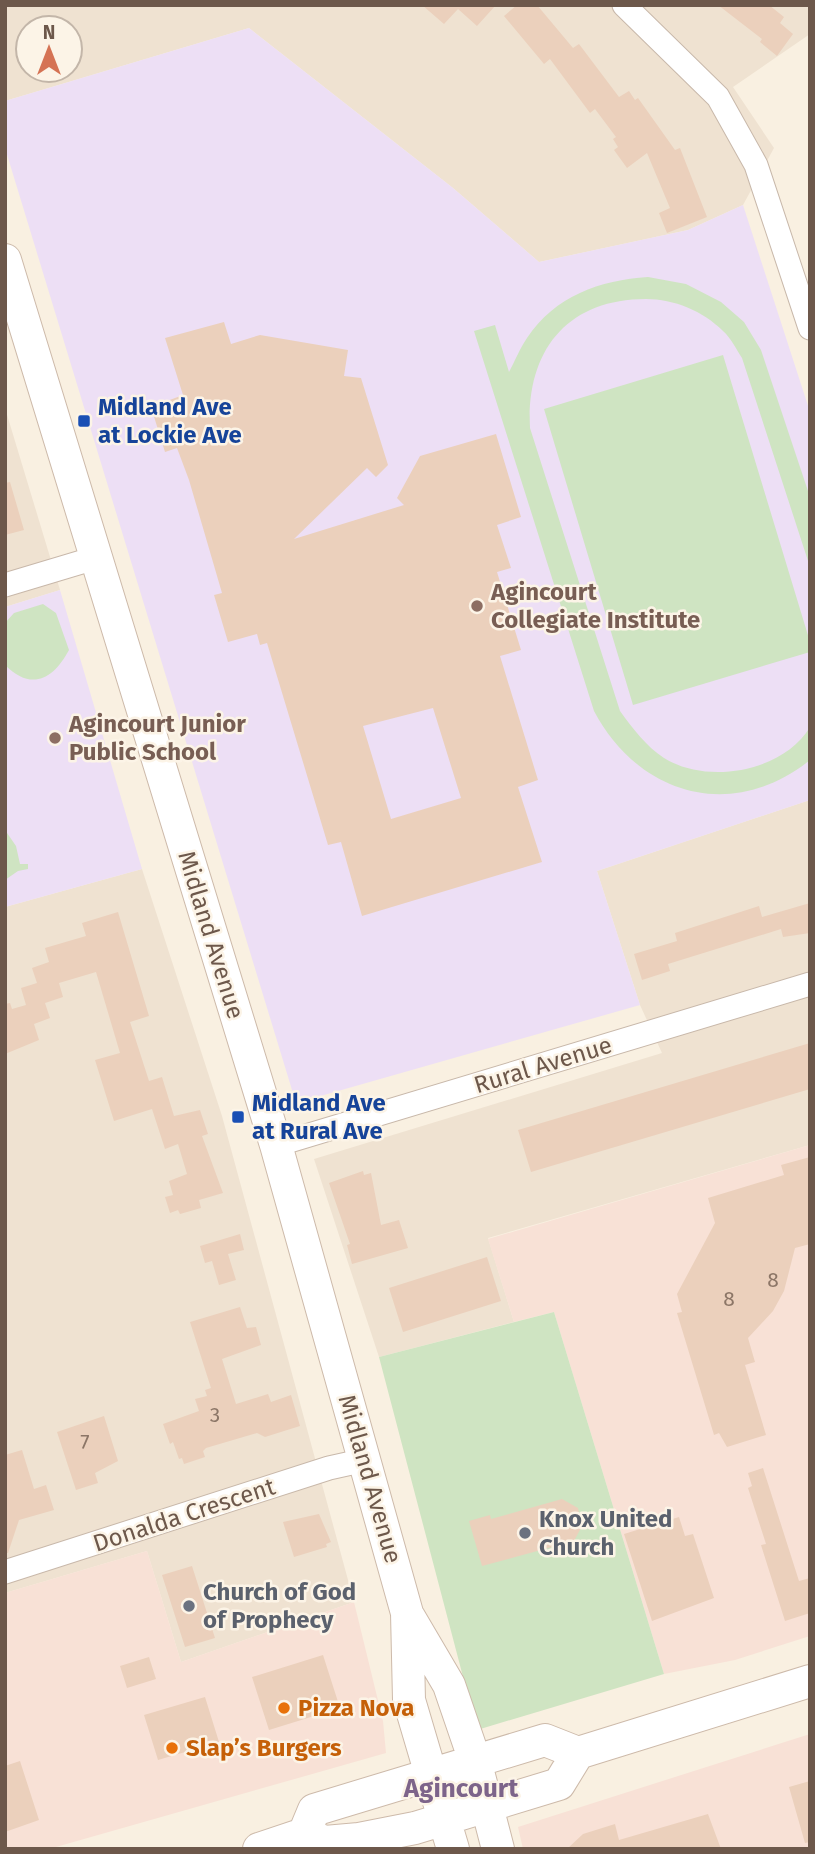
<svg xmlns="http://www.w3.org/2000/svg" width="815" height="1854" viewBox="0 0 815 1854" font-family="'Fira Sans',sans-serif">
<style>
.residential{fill:#efe2d1;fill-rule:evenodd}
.commercial{fill:#f8e1d6}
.education{fill:#eddff5}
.green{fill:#cfe4c2}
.building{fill:#ebd0bc;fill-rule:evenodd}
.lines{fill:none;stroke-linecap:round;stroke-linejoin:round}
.minor-casing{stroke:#c8b8aa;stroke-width:25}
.secondary-casing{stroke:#cdbaaa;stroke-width:34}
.minor{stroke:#fff;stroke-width:23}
.secondary{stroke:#fff;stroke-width:32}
.transit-dot{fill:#1a4fb4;stroke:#fcf4e7;stroke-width:2.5}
.education-dot{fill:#8d6e63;stroke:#fcf4e7;stroke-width:2.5}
.worship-dot{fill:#6b7280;stroke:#fcf4e7;stroke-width:2.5}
.food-dot{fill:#e8710a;stroke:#fcf4e7;stroke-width:2.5}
.labels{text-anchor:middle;stroke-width:5;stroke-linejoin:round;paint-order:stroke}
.number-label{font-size:21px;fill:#8c7667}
.transit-label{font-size:24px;font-weight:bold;fill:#164399;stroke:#fcf4e7;text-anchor:start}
.education-label{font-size:24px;font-weight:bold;fill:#785e54;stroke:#fcf4e7;text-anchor:start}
.street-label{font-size:24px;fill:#6d584b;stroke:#fcf4e7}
.worship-label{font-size:24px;font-weight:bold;fill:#5b616d;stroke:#fcf4e7;text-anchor:start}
.food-label{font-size:24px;font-weight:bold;fill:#c56008;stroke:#fcf4e7;text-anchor:start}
.neighbourhood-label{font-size:26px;font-weight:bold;fill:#7d648a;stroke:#fcf4e7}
</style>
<rect width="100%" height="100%" fill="#f9f0e1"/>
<path class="residential" d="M 5,5 L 810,5 L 810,34 L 733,87 L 774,148 L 743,205 L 688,230 L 539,262 L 453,188 L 249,28 L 5,101 ZM 28,28 L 70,28 L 70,70 L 28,70 Z
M 5,408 L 60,590 L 5,607 Z
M 810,800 L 810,1145 L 488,1238 L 514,1322 L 379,1357 L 314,1159 L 662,1053 L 640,1005 L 597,871 Z
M 142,869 L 222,1116 L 354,1602 L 181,1662 L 147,1551 L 5,1593 L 5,907 Z"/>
<path class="commercial" d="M 810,1145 L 810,1636 L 735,1660 L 664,1674 L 554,1312 L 514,1322 L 488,1239 Z
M 147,1551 L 181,1662 L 354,1602 L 383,1721 L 386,1753 L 49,1849 L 5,1849 L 5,1593 Z
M 810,1734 L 810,1849 L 523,1849 L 518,1827 Z"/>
<path class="education" d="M 249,28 L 453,188 L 539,262 L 688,230 L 743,205 L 810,412 L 810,800 L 597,871 L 640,1005 L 296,1103 L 5,148 L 5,101 Z
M 60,590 L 142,869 L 5,907 L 5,607 Z"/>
<path class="green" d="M 648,277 L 686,284 L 721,302 L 744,322 L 761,350 L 810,497 L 810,567 L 742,358 C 736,349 731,338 723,331 C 703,311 674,299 646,299 C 567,299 526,351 530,428 L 620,711 C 633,729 646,746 664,758 C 707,785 783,772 810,727 L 810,760 C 733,822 639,796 594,711 L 474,331 L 495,325 L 509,372 C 515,361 520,348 527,338 C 555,296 600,280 648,277 Z
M 723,355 L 810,642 L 810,652 L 633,705 L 544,409 Z
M 43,604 L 56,613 L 69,650 C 53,680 31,691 5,665 L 5,623 L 14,613 Z
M 5,830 L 16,846 L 20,864 L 28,864 L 28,869 L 18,871 L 5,880 Z
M 554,1312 L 664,1674 L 477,1730 L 379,1357 Z"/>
<path class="building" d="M 422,5 L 496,5 L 477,26 L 458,9 L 444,24 Z
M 517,5 L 537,5 L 573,48 L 579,44 L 619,97 L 629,91 L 635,100 L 638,98 L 675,150 L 680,148 L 707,217 L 667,233 L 659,213 L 670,208 L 647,153 L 627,168 L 614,150 L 618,147 L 613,139 L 616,137 L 595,109 L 590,113 L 550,59 L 544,64 L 504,16 Z
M 718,5 L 769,5 L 784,17 L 780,23 L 793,34 L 777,56 L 760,42 L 762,39 Z
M 224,322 L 231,344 L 260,335 L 348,350 L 344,376 L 361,378 L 388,465 L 376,477 L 367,468 L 294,539 L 404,505 L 397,498 L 420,456 L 496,434 L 521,517 L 497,525 L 511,568 L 497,572 L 521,650 L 500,656 L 538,780 L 518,787 L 542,862 L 362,916 L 341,842 L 328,845 L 267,643 L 260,645 L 257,634 L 228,642 L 214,595 L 222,593 L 189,480 L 177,448 L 165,452 L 151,407 L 183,395 L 165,338 ZM 433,708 L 461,798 L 391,819 L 363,726 Z
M 10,482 L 24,530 L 5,535 L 5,483 Z
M 810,903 L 810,933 L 783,937 L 781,929 L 668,964 L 670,971 L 642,980 L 634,954 L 677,941 L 675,933 L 759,906 L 762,917 Z
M 118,912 L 149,1016 L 130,1022 L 149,1081 L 162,1077 L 174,1116 L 200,1110 L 208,1134 L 202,1136 L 223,1193 L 199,1200 L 201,1208 L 180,1214 L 178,1210 L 170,1213 L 165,1197 L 173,1195 L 169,1181 L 187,1174 L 178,1144 L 165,1149 L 152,1109 L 114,1121 L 95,1060 L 120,1053 L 96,972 L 59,983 L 63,997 L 45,1003 L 50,1018 L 34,1024 L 39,1040 L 5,1054 L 5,1004 L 10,1003 L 12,1009 L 26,1005 L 21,988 L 37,983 L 32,968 L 49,962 L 45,948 L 86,936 L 82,923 Z
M 810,1043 L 810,1089 L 531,1172 L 518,1130 Z
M 810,1157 L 810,1244 L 795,1248 L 784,1291 L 773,1311 L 748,1338 L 755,1362 L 745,1365 L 766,1435 L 727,1447 L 719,1433 L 714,1435 L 677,1313 L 682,1312 L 677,1294 L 715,1223 L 708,1198 L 784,1175 L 781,1165 Z
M 363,1171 L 364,1175 L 371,1173 L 381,1225 L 399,1220 L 408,1248 L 352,1264 L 347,1245 L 350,1244 L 329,1183 Z
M 240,1234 L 244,1250 L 228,1254 L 236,1280 L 219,1285 L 212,1261 L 205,1263 L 200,1246 Z
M 487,1257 L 501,1301 L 403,1332 L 389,1288 Z
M 240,1307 L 247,1328 L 256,1327 L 261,1345 L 222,1359 L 236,1404 L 268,1394 L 271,1402 L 291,1395 L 300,1426 L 265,1437 L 257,1433 L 206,1448 L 203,1451 L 205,1457 L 184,1464 L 182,1458 L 179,1459 L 173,1442 L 170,1444 L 163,1424 L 199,1411 L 195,1399 L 207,1396 L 205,1390 L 211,1388 L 190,1322 Z
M 104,1416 L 118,1461 L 95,1473 L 98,1483 L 76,1490 L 57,1432 Z
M 22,1450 L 34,1489 L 46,1485 L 54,1510 L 19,1520 L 8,1553 L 5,1553 L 5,1455 Z
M 763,1468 L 799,1581 L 810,1578 L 810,1613 L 785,1621 L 761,1545 L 766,1544 L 748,1488 L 752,1486 L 748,1473 Z
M 562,1499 L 578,1508 L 582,1526 L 574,1541 L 482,1566 L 469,1521 L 490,1515 L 491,1519 Z
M 319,1514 L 331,1542 L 326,1544 L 327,1547 L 294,1557 L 283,1522 Z
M 679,1517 L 685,1536 L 693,1534 L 714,1598 L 652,1621 L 624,1534 Z
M 192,1566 L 215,1638 L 185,1647 L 162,1575 Z
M 323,1655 L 340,1708 L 269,1730 L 252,1677 Z
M 149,1657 L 156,1679 L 127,1688 L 120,1666 Z
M 205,1697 L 219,1742 L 158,1760 L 144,1715 Z
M 20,1761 L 39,1820 L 5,1832 L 5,1766 Z
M 810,1781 L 810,1842 L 805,1843 L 789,1787 Z
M 708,1814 L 721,1849 L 567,1849 L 583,1834 L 615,1824 L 619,1840 Z"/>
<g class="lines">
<g class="minor-casing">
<path id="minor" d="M 624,5 L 718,97 L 756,165 L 810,328
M 5,585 L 95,558
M 276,1145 L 810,984
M 5,1572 L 329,1468 L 365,1460"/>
</g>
<g class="secondary-casing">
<path id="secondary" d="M 5,260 L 276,1145 L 407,1613 L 409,1700 L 453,1849
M 409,1617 L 449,1685 L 476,1764 L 498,1849
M 304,1834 L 314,1810 L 545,1740 L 578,1753 L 810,1681
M 259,1849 L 304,1834 L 325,1842 L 359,1839 L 415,1828 L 559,1784 L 578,1753"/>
</g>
<use href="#minor" class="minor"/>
<use href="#secondary" class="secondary"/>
</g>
<g class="transit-dot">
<rect x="77" y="414" width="14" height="14" rx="3.5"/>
<rect x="231" y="1110" width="14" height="14" rx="3.5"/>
</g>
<g class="education-dot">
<circle cx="477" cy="606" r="7"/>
<circle cx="55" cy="738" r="7"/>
</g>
<g class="worship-dot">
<circle cx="525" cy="1533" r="7"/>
<circle cx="189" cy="1606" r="7"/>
</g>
<g class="food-dot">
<circle cx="284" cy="1708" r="7"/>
<circle cx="172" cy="1748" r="7"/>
</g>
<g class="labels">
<g class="number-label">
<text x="773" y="1287">8</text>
<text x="729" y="1306">8</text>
<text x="215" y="1422">3</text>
<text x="85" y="1449">7</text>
</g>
<g class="transit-label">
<text x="98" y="415">Midland Ave<tspan x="98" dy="28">at Lockie Ave</tspan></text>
<text x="252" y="1111">Midland Ave<tspan x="252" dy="28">at Rural Ave</tspan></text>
</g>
<g class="education-label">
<text x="491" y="600">Agincourt<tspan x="491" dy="28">Collegiate Institute</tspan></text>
<text x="69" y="732">Agincourt Junior<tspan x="69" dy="28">Public School</tspan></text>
</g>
<g class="street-label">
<text transform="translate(211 935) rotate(73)" y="8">Midland Avenue</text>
<text transform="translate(543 1065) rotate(-17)" y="8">Rural Avenue</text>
<text transform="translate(370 1479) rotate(74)" y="8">Midland Avenue</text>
<text transform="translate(184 1515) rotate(-18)" y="8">Donalda Crescent</text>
</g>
<g class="worship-label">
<text x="539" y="1527">Knox United<tspan x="539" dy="28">Church</tspan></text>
<text x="203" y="1600">Church of God<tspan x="203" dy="28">of Prophecy</tspan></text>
</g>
<g class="food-label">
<text x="298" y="1716">Pizza Nova</text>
<text x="186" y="1756">Slap’s Burgers</text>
</g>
<g class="neighbourhood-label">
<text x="461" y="1797">Agincourt</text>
</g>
</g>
<rect width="815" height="1854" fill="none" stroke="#6d584b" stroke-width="14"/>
<g transform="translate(49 49)"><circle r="33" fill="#fcf4e7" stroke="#c3b6a9" stroke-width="2"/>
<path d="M0-5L12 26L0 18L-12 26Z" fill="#d57354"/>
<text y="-10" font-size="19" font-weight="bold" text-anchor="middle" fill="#6d584b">N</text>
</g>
</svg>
